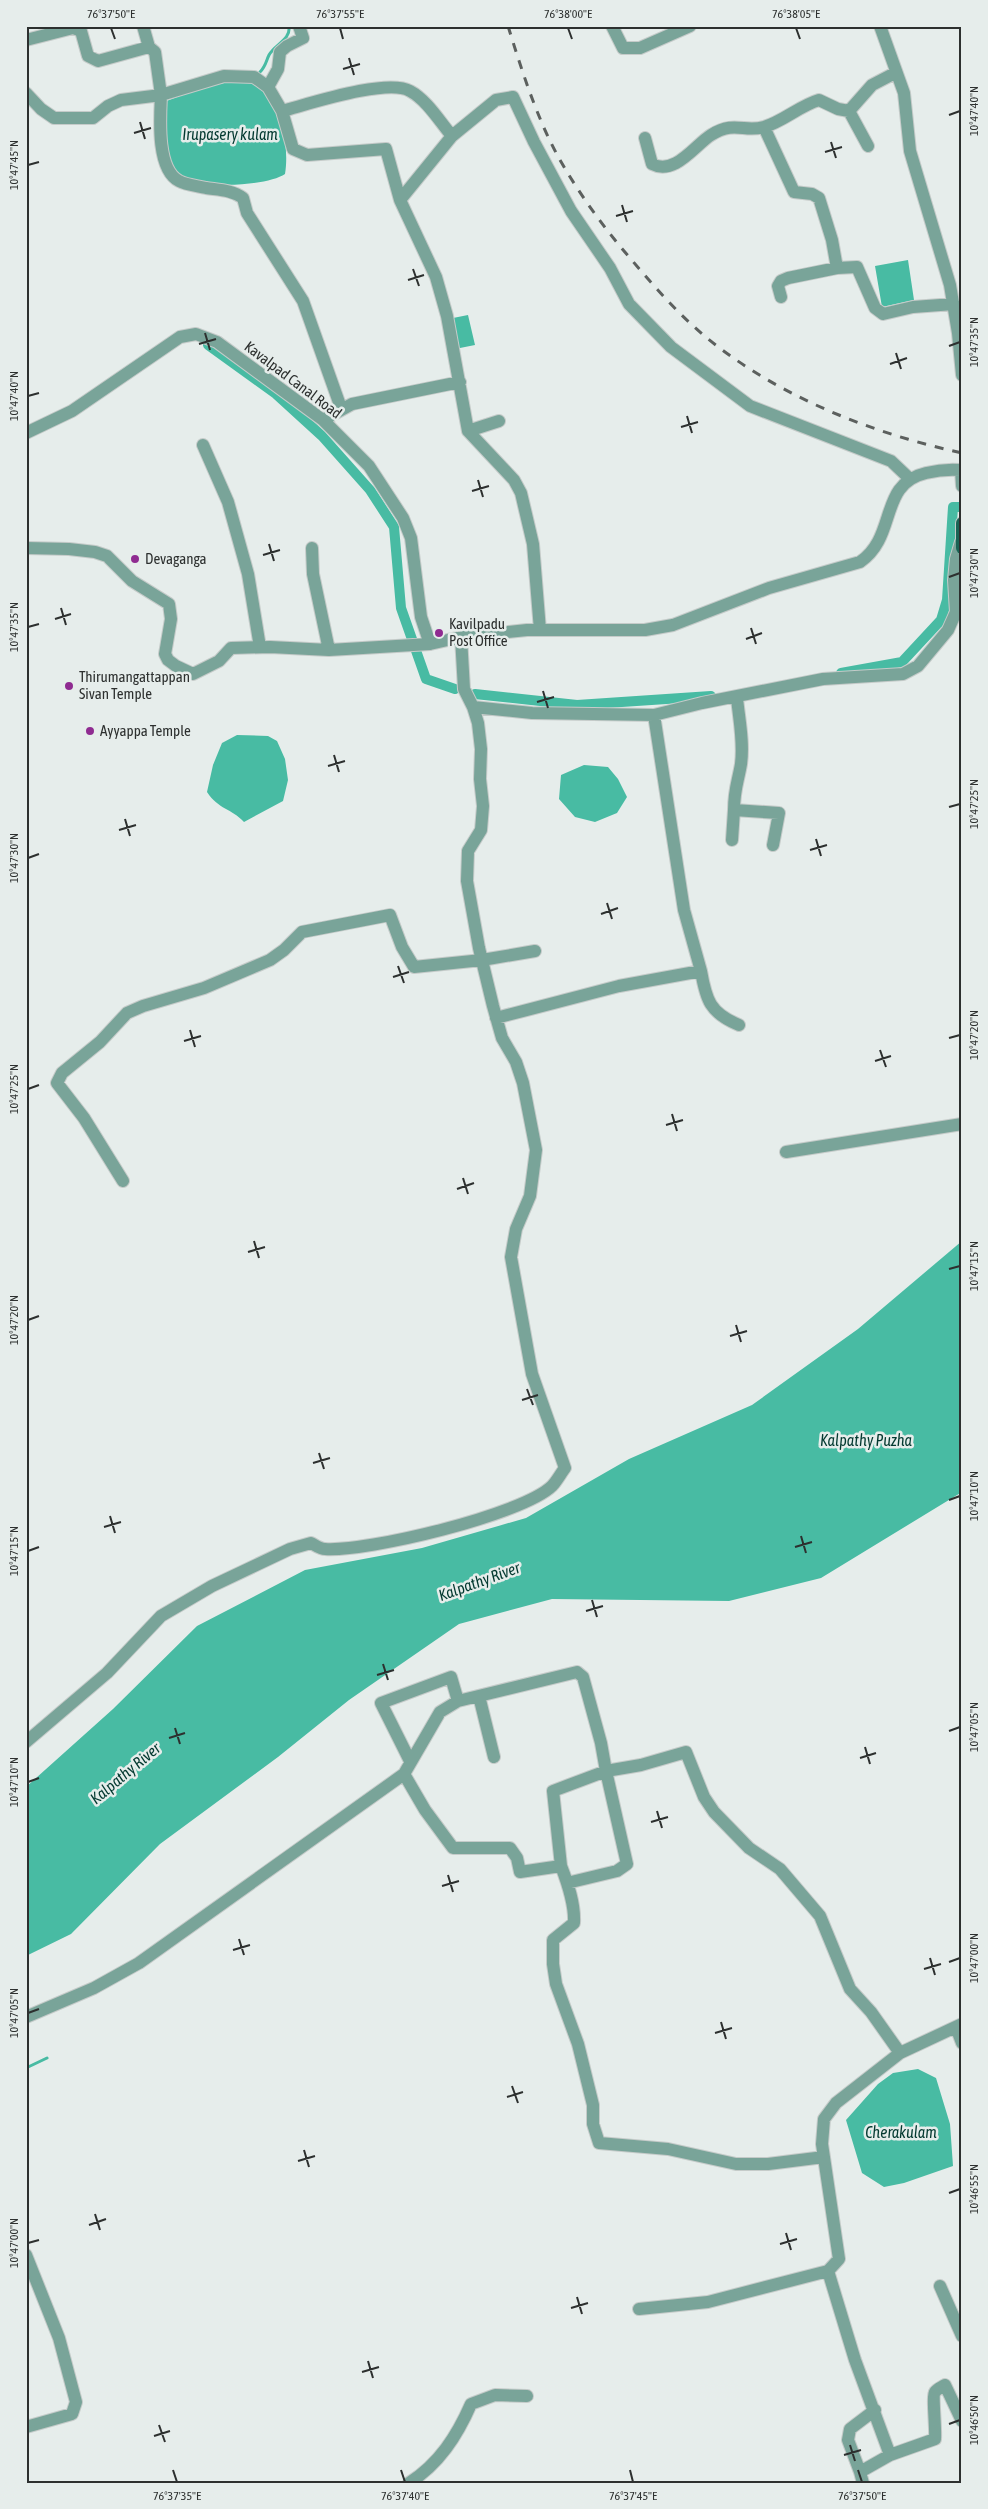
<svg xmlns="http://www.w3.org/2000/svg" width="988" height="2509" viewBox="0 0 988 2509" font-family="'Asap Condensed',sans-serif">
<style>
.water{fill:#48bba3}
.lines{fill:none;stroke-linecap:round;stroke-linejoin:round}
.stream{stroke:#48bba3;stroke-width:3}
.canal{stroke:#48bba3;stroke-width:10}
.minor-casing{stroke:#c5cbc9;stroke-width:14}
.major-casing{stroke:#c5cbc9;stroke-width:14}
.minor{stroke:#79a499;stroke-width:12}
.major{stroke:#1a6455;stroke-width:12}
.rail{stroke:#5c605e;stroke-width:3;stroke-dasharray:9 9;stroke-linecap:butt}
.ticks{fill:none;stroke:#2d302f;stroke-width:2}
.poi-dot{fill:#8f2b91;stroke:#e6edeb;stroke-width:2}
.labels{text-anchor:middle;stroke-width:5;stroke-linejoin:round;paint-order:stroke}
.street-label{font-size:15px;fill:#2d302f;stroke:#e6edeb}
.poi-label{font-size:15px;fill:#2d302f;stroke:#e6edeb;text-anchor:start}
.water-label{font-size:16px;font-style:italic;fill:#033930;stroke:#e6edeb}
.neatline{fill:none;stroke:#2d302f;stroke-width:2}
.ticks-label{font-size:12px;text-anchor:middle;fill:#2d302f}
</style>
<rect width="100%" height="100%" fill="#e6edeb"/>
<path class="water" d="M 236,80 L 253,81 C 258,86 266,91 270,97 C 283,118 289,150 285,174 C 266,187 187,191 175,170 C 163,152 166,123 164,102 L 195,90 Z
M 908,260 L 914,300 L 882,307 L 875,266 Z
M 468,315 L 475,345 L 455,349 L 448,319 Z
M 237,735 L 268,736 L 277,741 L 285,759 L 288,780 L 283,801 L 244,822 C 231,808 219,810 207,792 L 213,765 L 222,743 Z
M 584,765 L 608,767 L 618,779 L 627,797 L 617,813 L 595,822 L 575,817 L 559,799 L 561,775 Z
M 962,1241 L 962,1492 L 821,1578 L 729,1601 L 552,1599 L 459,1624 L 349,1700 L 278,1757 L 160,1844 L 71,1934 L 26,1956 L 26,1787 L 113,1709 L 197,1626 L 305,1570 L 422,1548 L 526,1518 L 629,1459 L 752,1405 L 858,1329 Z
M 918,2069 L 936,2078 L 950,2124 L 953,2166 L 904,2183 L 884,2187 L 862,2173 L 846,2120 L 878,2084 L 893,2073 Z"/>
<g class="lines">
<path class="stream" d="M 260,72 C 266,66 266,61 269,55 C 275,44 291,40 289,26
M 26,2068 L 47,2058"/>
<path class="canal" d="M 208,345 L 276,394 L 322,436 L 370,490 L 394,527 L 401,608 L 426,679 L 455,689
M 841,673 L 902,662 L 941,620 L 947,600 L 953,507 L 962,507
M 475,694 L 577,705 L 711,696"/>
<g class="minor-casing">
<path id="minor" d="M 143,26 L 149,47
M 612,26 L 623,48 L 640,48 L 690,26
M 880,26 L 904,93 L 910,151 L 950,285 L 958,333 L 962,375
M 26,40 L 73,28 L 81,31 L 88,56 L 98,61 L 149,47 L 155,52 L 161,95 L 224,76 L 254,77 L 268,87 L 282,111 L 293,149 L 307,155 L 386,149 L 400,200 L 436,277 L 447,316 L 468,431 L 514,480 L 521,493 L 533,544 L 540,630
M 268,87 L 278,69 L 280,52 L 287,46 L 303,38 L 299,26
M 26,93 L 41,109 L 54,118 L 93,118 L 108,106 L 121,100 L 161,95 C 160,117 156,169 179,181 C 186,185 198,186 206,188 C 219,190 232,190 243,198 L 247,213 L 303,301 L 341,408
M 282,111 C 309,104 387,78 410,91 C 427,100 440,122 452,136
M 849,111 L 868,146
M 764,127 L 794,192 L 812,194 L 819,198 L 832,240 L 837,268
M 645,138 L 652,164 C 675,176 695,145 711,135 C 735,120 744,133 764,127 C 784,121 799,106 819,100 L 838,109 L 849,111 L 872,85 L 895,73
M 400,200 L 452,136 L 496,100 L 513,97 L 534,142 L 571,211 L 610,268 L 629,304 L 671,347 L 750,406 L 891,461 L 910,479
M 781,297 L 778,286 L 781,281 L 788,278 L 837,268 L 857,267 L 875,308 L 883,314 L 913,307 L 954,304
M 323,420 L 352,404 L 460,382
M 468,431 L 499,421
M 26,433 L 72,411 L 180,337 L 196,334 L 217,342 L 323,420 L 369,466 L 403,518 L 411,538 L 421,617 L 430,644
M 203,445 L 228,502 L 248,574 L 260,647
M 26,548 L 69,549 L 95,552 L 107,556 L 132,581 L 169,604 L 171,619 L 165,654 L 168,660 L 176,666 L 193,674 L 219,661 L 231,648 L 270,647 L 329,650 L 430,644 L 461,637 L 527,630 L 645,630 L 673,625 L 769,588 L 860,562 C 898,536 878,484 926,473 C 938,470 949,469 961,470 L 962,486
M 312,548 L 313,574 L 329,650
M 461,637 L 464,689 L 473,707
M 737,698 C 739,719 744,742 741,764 C 738,782 734,789 734,810 L 779,813 L 773,845
M 654,715 L 684,910 L 701,971
M 732,840 L 734,810
M 496,1018 L 619,986 L 701,971 C 706,1000 710,1013 739,1025
M 786,1152 L 962,1124
M 123,1181 L 84,1118 L 57,1083 L 62,1073 L 100,1042 L 127,1013 L 143,1006 L 204,988 L 270,960 L 284,950 L 302,932 L 390,915 L 402,947 L 414,967 L 482,960 L 535,951
M 479,1696 L 494,1757
M 26,1742 L 107,1673 L 161,1616 L 212,1586 L 290,1549 L 311,1543 C 315,1545 320,1549 325,1549 C 367,1552 522,1515 552,1486 C 557,1481 561,1473 565,1468 L 532,1374 L 511,1257 L 516,1229 L 530,1196 L 536,1150 L 523,1083 L 516,1062 L 502,1038 L 493,1006 L 479,948 L 467,881 L 468,851 L 481,830 L 483,806 L 480,779 L 481,749 L 478,723 L 473,707 L 532,713 L 654,715 L 702,703 L 823,679 L 903,674 L 918,666 L 948,630 L 956,612 L 954,580 L 956,559 L 961,542
M 410,1761 L 381,1703 L 451,1677 L 458,1701
M 404,1774 L 425,1810 L 453,1848 L 510,1848 L 517,1858 L 520,1872 L 561,1866 C 568,1884 575,1904 574,1923 L 553,1940 L 553,1964 L 556,1984 L 578,2044 L 593,2105 L 593,2124 L 599,2143 L 668,2149 L 736,2164 L 768,2164 L 824,2157
M 561,1866 L 553,1791 L 606,1771 L 627,1864 L 617,1871 L 567,1883
M 26,2017 L 94,1988 L 139,1963 L 404,1774 L 440,1712 L 458,1701 L 577,1672 L 583,1677 L 601,1743 L 606,1771 L 641,1765 L 686,1752 L 704,1797 L 714,1812 L 749,1848 L 780,1869 L 820,1916 L 850,1989 L 871,2012 L 900,2053
M 956,2027 L 962,2043
M 26,2255 L 59,2338 L 76,2402 L 72,2414 L 26,2427
M 940,2286 L 962,2336
M 639,2309 L 708,2302 L 828,2271
M 890,2455 L 855,2360 L 828,2271 L 839,2259 L 822,2144 L 824,2119 L 836,2103 L 900,2053 L 962,2024
M 860,2472 L 848,2440 L 850,2429 L 875,2410
M 409,2483 C 439,2464 457,2436 471,2404 L 495,2395 L 527,2396
M 863,2483 L 860,2472 L 890,2455 L 935,2439 C 936,2429 932,2396 935,2392 C 937,2389 942,2387 945,2385 L 962,2421"/>
</g>
<g class="major-casing">
<path id="major" d="M 962,523 L 962,548"/>
</g>
<use href="#minor" class="minor"/>
<use href="#major" class="major"/>
<path class="rail" d="M 508,26 C 522,71 537,119 560,160 C 580,195 604,228 630,258 C 658,291 686,323 721,349 C 792,402 876,434 962,453"/>
</g>
<path class="ticks" d="M 111,28 L 115,39M 340,28 L 343,39M 568,28 L 572,39M 796,28 L 800,39M 349,58 L 354,75M 343,69 L 360,64M 949,115 L 960,111M 140,122 L 145,139M 134,133 L 151,128M 831,142 L 836,158M 825,152 L 842,147M 28,165 L 39,162M 622,205 L 627,222M 616,216 L 633,211M 413,269 L 419,286M 408,280 L 424,275M 205,333 L 210,350M 199,344 L 216,339M 949,346 L 960,342M 896,353 L 901,369M 890,364 L 907,358M 28,396 L 39,393M 687,416 L 692,433M 681,427 L 698,422M 478,480 L 483,497M 472,491 L 489,486M 269,544 L 274,561M 263,555 L 280,550M 949,577 L 960,573M 61,608 L 66,625M 55,619 L 71,614M 28,627 L 39,624M 751,628 L 756,644M 746,639 L 762,633M 543,691 L 548,708M 537,702 L 554,697M 334,755 L 339,772M 328,766 L 345,761M 949,807 L 960,804M 125,819 L 130,836M 119,830 L 136,825M 816,839 L 821,856M 810,850 L 827,845M 28,858 L 39,854M 607,903 L 612,919M 601,914 L 618,908M 398,966 L 404,983M 393,977 L 409,972M 190,1030 L 195,1047M 949,1038 L 960,1035M 184,1041 L 201,1036M 880,1050 L 886,1067M 875,1061 L 891,1056M 28,1089 L 39,1085M 672,1114 L 677,1131M 666,1125 L 683,1120M 463,1178 L 468,1194M 457,1189 L 474,1183M 254,1241 L 259,1258M 248,1252 L 265,1247M 949,1269 L 960,1266M 28,1320 L 39,1316M 736,1325 L 741,1342M 730,1336 L 747,1331M 527,1389 L 533,1405M 522,1400 L 538,1395M 319,1453 L 324,1469M 313,1463 L 330,1458M 949,1500 L 960,1496M 110,1516 L 115,1533M 104,1527 L 121,1522M 801,1536 L 806,1553M 795,1547 L 812,1542M 28,1551 L 39,1547M 592,1600 L 597,1617M 586,1611 L 603,1606M 383,1664 L 388,1680M 377,1675 L 394,1670M 175,1728 L 180,1744M 949,1731 L 960,1727M 169,1738 L 185,1733M 865,1747 L 870,1764M 860,1758 L 876,1753M 28,1782 L 39,1778M 657,1811 L 662,1828M 651,1822 L 668,1817M 448,1875 L 453,1892M 442,1886 L 459,1881M 239,1939 L 244,1955M 233,1950 L 250,1945M 930,1958 L 935,1975M 949,1962 L 960,1958M 924,1969 L 941,1964M 28,2013 L 39,2009M 721,2022 L 726,2039M 715,2033 L 732,2028M 512,2086 L 518,2103M 507,2097 L 523,2092M 304,2150 L 309,2167M 298,2161 L 315,2156M 949,2193 L 960,2189M 95,2214 L 100,2230M 89,2225 L 106,2219M 786,2233 L 791,2250M 28,2243 L 39,2240M 780,2244 L 797,2239M 577,2297 L 582,2314M 571,2308 L 588,2303M 368,2361 L 373,2378M 362,2372 L 379,2367M 949,2424 L 960,2420M 159,2425 L 165,2442M 154,2436 L 170,2431M 850,2445 L 855,2461M 844,2455 L 861,2450M 173,2470 L 177,2482M 401,2470 L 405,2482M 630,2470 L 633,2482M 858,2470 L 862,2482"/>
<g class="poi-dot">
<circle cx="135" cy="559" r="5"/>
<circle cx="439" cy="633" r="5"/>
<circle cx="69" cy="686" r="5"/>
<circle cx="90" cy="731" r="5"/>
</g>
<g class="labels">
<g class="street-label">
<text transform="translate(293 380) rotate(37)" y="5">Kavalpad Canal Road</text>
</g>
<g class="poi-label">
<text x="145" y="564">Devaganga</text>
<text x="449" y="629">Kavilpadu<tspan x="449" dy="17">Post Office</tspan></text>
<text x="79" y="682">Thirumangattappan<tspan x="79" dy="17">Sivan Temple</tspan></text>
<text x="100" y="736">Ayyappa Temple</text>
</g>
<g class="water-label">
<text x="230" y="140">Irupasery kulam</text>
<text x="866" y="1446">Kalpathy Puzha</text>
<text transform="translate(479 1581) rotate(-20)" y="6">Kalpathy River</text>
<text transform="translate(125 1773) rotate(-40)" y="6">Kalpathy River</text>
<text x="901" y="2138">Cherakulam</text>
</g>
</g>
<rect width="988" height="2509" fill="none" stroke="#e6edeb" stroke-width="55"/>
<rect x="28" y="28" width="932" height="2454" class="neatline"/>
<g class="ticks-label">
<text x="111" y="18">76°37'50"E</text>
<text x="340" y="18">76°37'55"E</text>
<text x="568" y="18">76°38'00"E</text>
<text x="796" y="18">76°38'05"E</text>
<text transform="translate(974 111) rotate(-90)" y="4">10°47'40"N</text>
<text transform="translate(14 165) rotate(-90)" y="4">10°47'45"N</text>
<text transform="translate(974 342) rotate(-90)" y="4">10°47'35"N</text>
<text transform="translate(14 396) rotate(-90)" y="4">10°47'40"N</text>
<text transform="translate(974 573) rotate(-90)" y="4">10°47'30"N</text>
<text transform="translate(14 627) rotate(-90)" y="4">10°47'35"N</text>
<text transform="translate(974 804) rotate(-90)" y="4">10°47'25"N</text>
<text transform="translate(14 858) rotate(-90)" y="4">10°47'30"N</text>
<text transform="translate(974 1035) rotate(-90)" y="4">10°47'20"N</text>
<text transform="translate(14 1089) rotate(-90)" y="4">10°47'25"N</text>
<text transform="translate(974 1266) rotate(-90)" y="4">10°47'15"N</text>
<text transform="translate(14 1320) rotate(-90)" y="4">10°47'20"N</text>
<text transform="translate(974 1496) rotate(-90)" y="4">10°47'10"N</text>
<text transform="translate(14 1551) rotate(-90)" y="4">10°47'15"N</text>
<text transform="translate(974 1727) rotate(-90)" y="4">10°47'05"N</text>
<text transform="translate(14 1782) rotate(-90)" y="4">10°47'10"N</text>
<text transform="translate(974 1958) rotate(-90)" y="4">10°47'00"N</text>
<text transform="translate(14 2013) rotate(-90)" y="4">10°47'05"N</text>
<text transform="translate(974 2189) rotate(-90)" y="4">10°46'55"N</text>
<text transform="translate(14 2243) rotate(-90)" y="4">10°47'00"N</text>
<text transform="translate(974 2420) rotate(-90)" y="4">10°46'50"N</text>
<text x="177" y="2500">76°37'35"E</text>
<text x="405" y="2500">76°37'40"E</text>
<text x="633" y="2500">76°37'45"E</text>
<text x="862" y="2500">76°37'50"E</text>
</g>
</svg>
